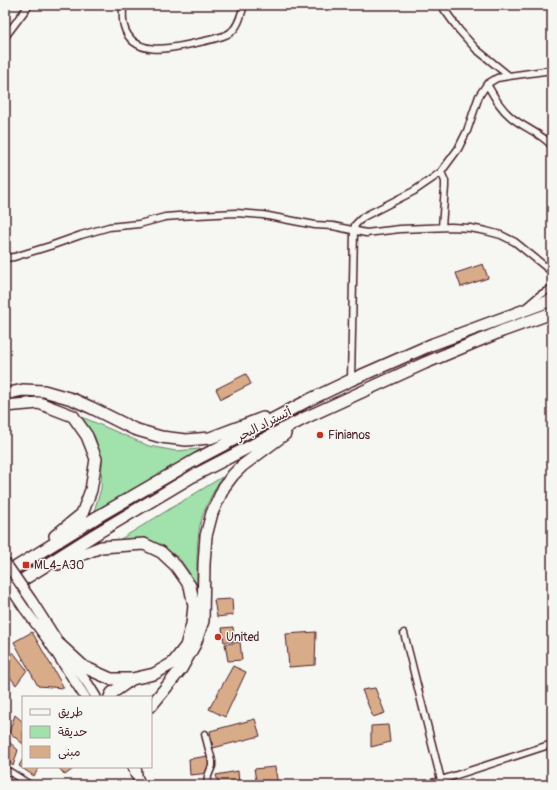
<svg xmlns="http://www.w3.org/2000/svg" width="557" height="790" viewBox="0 0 557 790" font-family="Pangolin,'Playpen Sans Arabic',sans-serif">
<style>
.green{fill:#a1e1ab;stroke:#76806b}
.building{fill:#d8ac89;stroke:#4a1f2b}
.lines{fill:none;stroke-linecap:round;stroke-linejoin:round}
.minor-casing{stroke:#4a1f2b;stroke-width:9}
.primary-casing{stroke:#4a1f2b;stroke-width:12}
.motorway-casing{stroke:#4a1f2b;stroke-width:14}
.minor{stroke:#f6f6f2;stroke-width:6}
.primary{stroke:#f6f6f2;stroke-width:9}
.motorway{stroke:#f6f6f2;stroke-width:11}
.primary-bridge-casing{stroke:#4a1f2b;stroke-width:12;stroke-linecap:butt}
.primary-bridge{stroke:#f6f6f2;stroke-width:9}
.poi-dot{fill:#c8321e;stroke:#f6f6f2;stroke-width:1.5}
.labels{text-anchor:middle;stroke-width:3;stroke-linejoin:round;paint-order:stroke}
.street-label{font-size:12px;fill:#4a1f2b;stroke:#f6f6f2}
.poi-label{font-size:12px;fill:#4a1f2b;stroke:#f6f6f2;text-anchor:start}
</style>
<rect width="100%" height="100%" fill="#f6f6f2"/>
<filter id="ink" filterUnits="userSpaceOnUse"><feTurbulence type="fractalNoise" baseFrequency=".025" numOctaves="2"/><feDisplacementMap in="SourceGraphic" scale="8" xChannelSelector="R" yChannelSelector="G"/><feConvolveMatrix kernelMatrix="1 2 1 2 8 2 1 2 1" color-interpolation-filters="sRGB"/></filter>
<g filter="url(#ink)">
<path class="green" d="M 82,417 L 149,446 L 176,451 L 210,448 L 94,511 L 101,489 L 102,462 L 95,437 Z
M 222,477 C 213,492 204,508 200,525 C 196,546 197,569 197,590 L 189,572 L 179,558 L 159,545 L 140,539 L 119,540 Z"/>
<path class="building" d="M 483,264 L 488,278 L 461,287 L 456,273 Z
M 246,374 L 251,384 L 221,399 L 216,389 Z
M 232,599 L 233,615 L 217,617 L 214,600 Z
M 233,627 L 234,641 L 224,642 L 222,628 Z
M 32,632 L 64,688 L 38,686 L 14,642 Z
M 316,632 L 315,665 L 289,667 L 286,634 Z
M 240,642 L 242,660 L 228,661 L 225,644 Z
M 13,652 L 27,670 L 16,685 L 5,670 L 5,660 Z
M 233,666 L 246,672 L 225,717 L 209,709 Z
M 375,688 L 385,713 L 373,717 L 362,690 Z
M 15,715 L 23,722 L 23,744 L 9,732 Z
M 255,719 L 260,736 L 213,748 L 210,731 Z
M 388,725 L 390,742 L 371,747 L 371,726 Z
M 8,741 L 18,750 L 13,766 L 5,758 L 5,750 Z
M 208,756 L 210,773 L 190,775 L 189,759 Z
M 23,759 L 23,767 L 38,767 L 39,768 L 34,776 L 19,766 Z
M 58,767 L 72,767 L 73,769 L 65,775 Z
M 275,767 L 278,785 L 257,785 L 254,769 Z
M 238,771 L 239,785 L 219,785 L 216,775 Z
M 12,780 L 17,785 L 5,785 L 5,782 Z"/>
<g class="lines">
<g class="minor-casing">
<path id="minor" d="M 123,5 C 123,12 122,20 124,26 C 133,59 173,48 196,43 C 204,41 226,37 231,32 C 239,26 241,14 244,5
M 441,5 L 459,30 L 476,49 L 509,76 L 552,70
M 5,37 L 29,5
M 487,84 C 494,96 500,108 511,117 C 524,128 541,133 552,146
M 441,172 L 445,181 L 445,187 L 442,227
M 5,258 L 14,257 L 50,246 L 81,235 L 109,227 L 139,224 L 165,217 L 178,216 L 236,213 L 263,215 L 315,225 L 333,226 L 366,233 L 400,229 L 451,227 L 470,228 L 486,231 L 501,235 L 515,242 L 552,272
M 526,307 L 540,295 L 552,288
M 351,380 L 354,231 L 355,225 L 363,217 L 414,191 L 433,178 L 441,172 L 458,149 L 467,131 L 479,96 L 487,84 L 497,78 L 509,76
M 404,633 L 441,780
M 205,734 L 212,761 L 212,766 L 208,776 L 207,785
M 5,771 L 10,772 L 30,785
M 426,785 L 552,744"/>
</g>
<g class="primary-casing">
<path id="primary" d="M 32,601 L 60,645 L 88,684 L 96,697
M 24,608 L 47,639 L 85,697
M 133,768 L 141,785"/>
</g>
<g class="motorway-casing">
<path id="motorway" d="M 5,394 L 23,390 L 44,391 L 72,399 L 92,408 L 134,429 L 161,437 L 186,440 L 210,438 L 263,418
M 5,406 L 39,403 L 73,416 L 87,436 L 96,459 L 91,490 L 82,514 L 55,536
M 58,564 L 101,547 L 144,544 L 161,552 L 176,566 L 190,586 L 194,606 L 192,624 L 186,646 L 173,663 L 154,674 L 132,679 L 111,679 L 84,667 L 60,645
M 5,574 L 97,517 L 197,459 L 309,400 L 351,380 L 433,344 L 552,300
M 5,591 L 94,535 L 193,476 L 307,417 L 425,363 L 502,331 L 552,313
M 110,697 L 112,693 L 132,679
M 151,706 L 181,669 L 195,644 L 203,621 L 204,564 L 206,536 L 212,513 L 224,487 L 233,475 L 242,466 L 285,434
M 135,767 L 136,774"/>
</g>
<use href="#minor" class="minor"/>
<use href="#primary" class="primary"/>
<use href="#motorway" class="motorway"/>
<g class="primary-bridge-casing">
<path id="primary-bridge" d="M 5,562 L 32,601
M 5,580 L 24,608"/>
</g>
<use href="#primary-bridge" class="primary-bridge"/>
</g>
</g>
<g class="poi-dot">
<circle cx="320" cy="435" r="4"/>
<rect x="22" y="561" width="8" height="8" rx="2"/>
<circle cx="218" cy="637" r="4"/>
</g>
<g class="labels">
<g class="street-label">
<text transform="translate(264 424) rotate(-27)" y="4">أتستراد البحر</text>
</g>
<g class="poi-label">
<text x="328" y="439">Finianos</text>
<text x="34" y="569">ML4-A30</text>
<text x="226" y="641">United</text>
</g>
</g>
<rect width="557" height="790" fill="none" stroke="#f6f6f2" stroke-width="20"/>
<rect x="10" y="10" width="537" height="770" fill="none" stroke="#4a1f2b" stroke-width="1.5" filter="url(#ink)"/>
<rect x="22" y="696" width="130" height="72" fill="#f6f6f2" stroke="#b1a0a2"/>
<rect x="30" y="709" width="20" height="6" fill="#f6f6f2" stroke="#b1a0a2"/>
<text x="58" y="716" font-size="12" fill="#4a1f2b">طريق</text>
<rect x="30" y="726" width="20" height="12" fill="#a1e1ab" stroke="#b1a0a2"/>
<text x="58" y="736" font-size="12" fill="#4a1f2b">حديقة</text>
<rect x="30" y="746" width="20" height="12" fill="#d8ac89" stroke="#b1a0a2"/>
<text x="58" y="756" font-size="12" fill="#4a1f2b">مبنى</text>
</svg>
